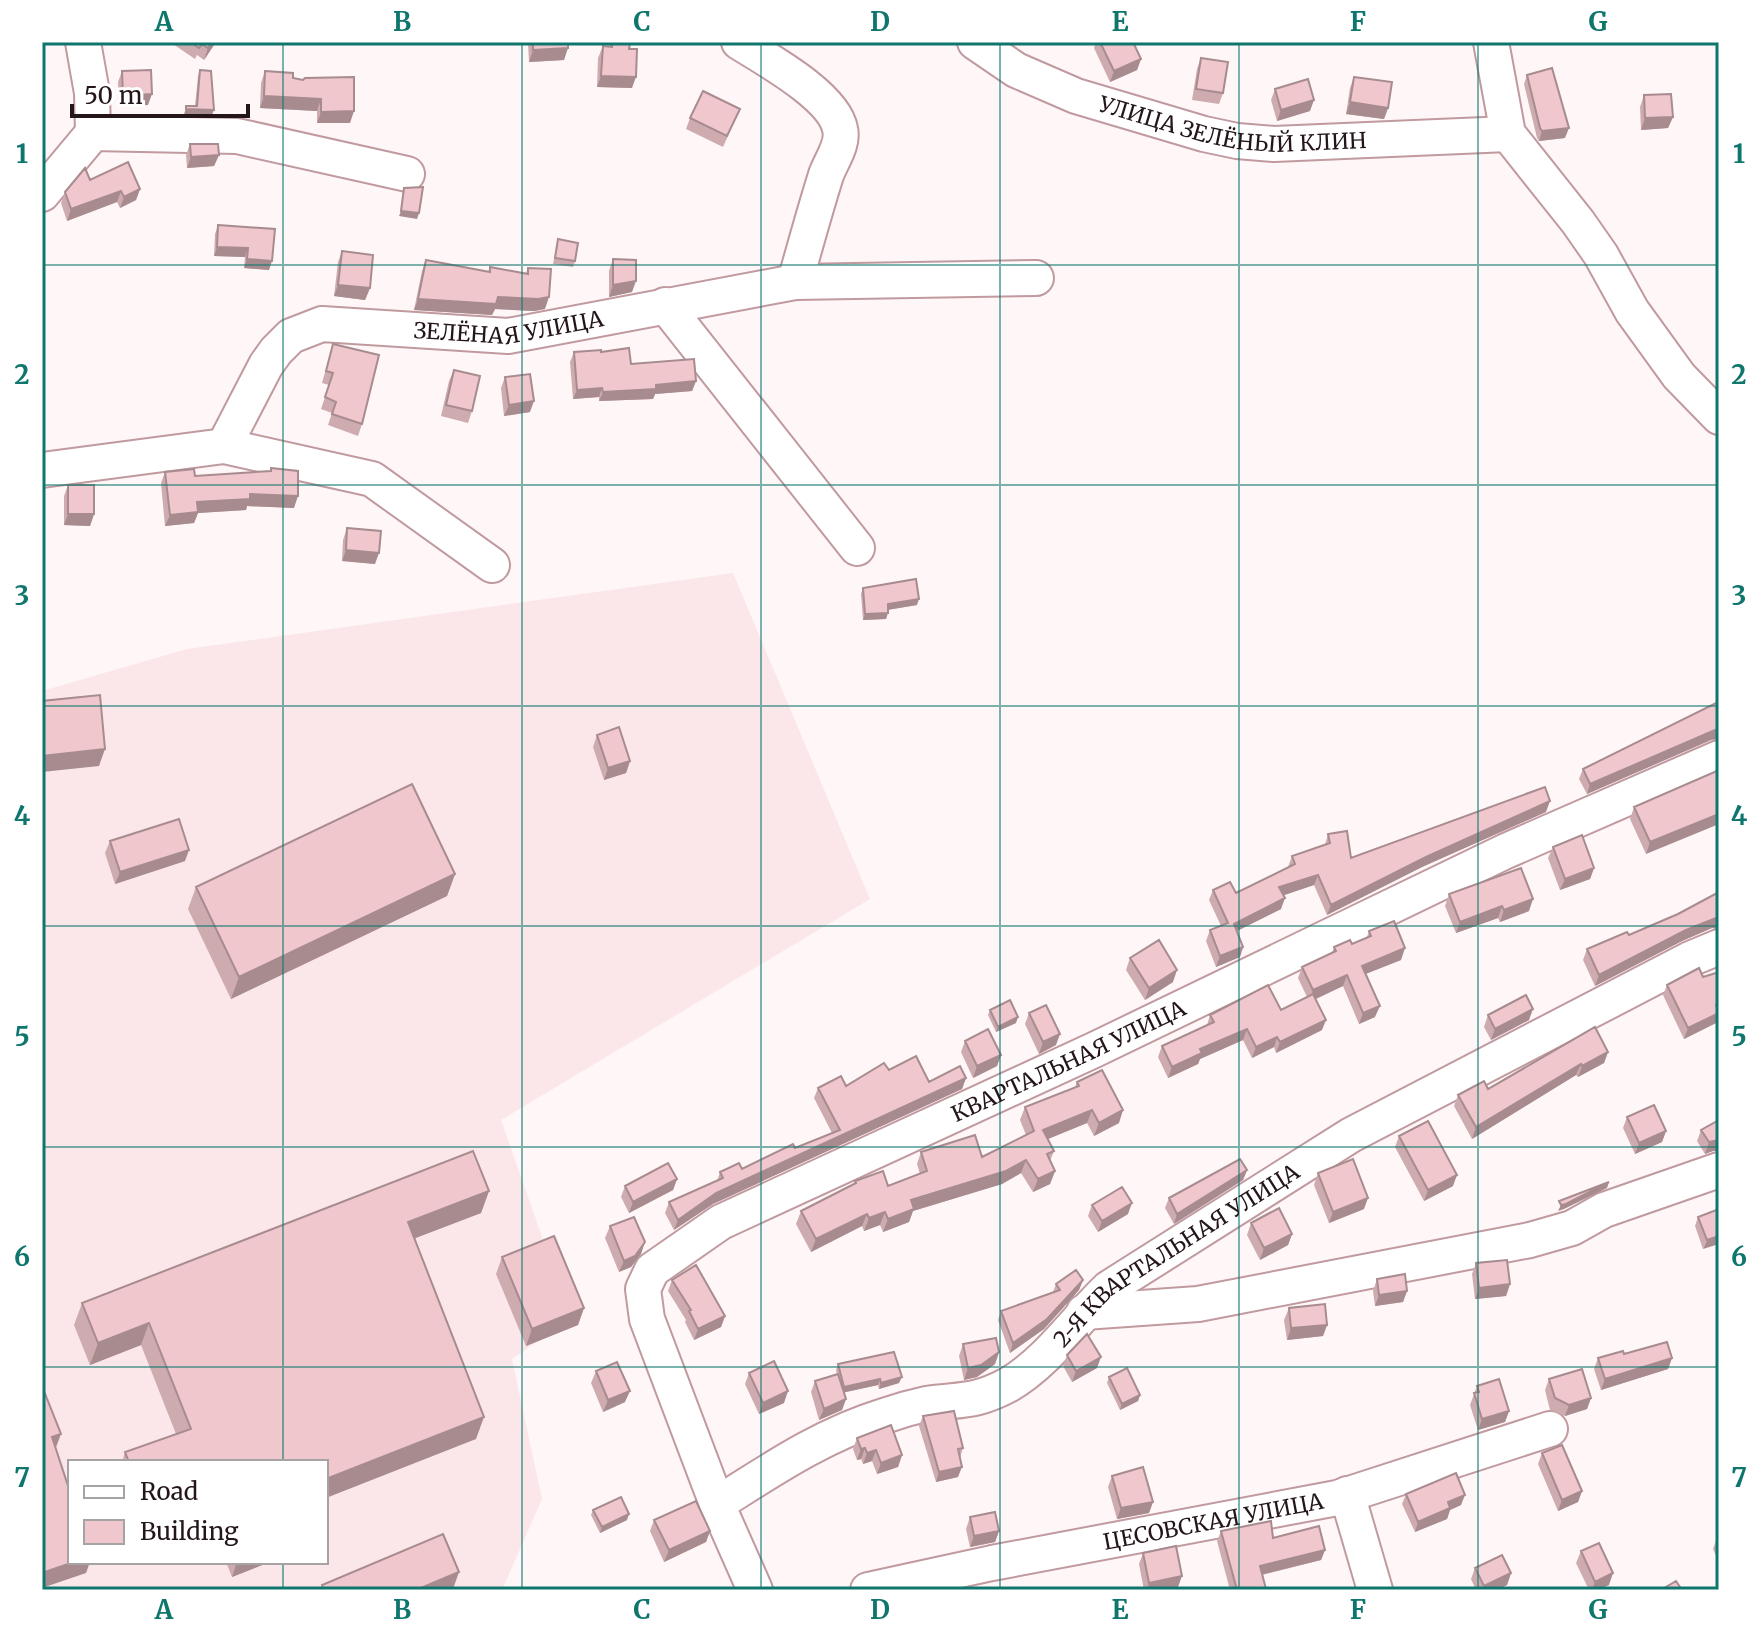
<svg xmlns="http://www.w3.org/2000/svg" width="1761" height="1632" viewBox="0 0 1761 1632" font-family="Merriweather,serif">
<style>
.built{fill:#fbe7e9;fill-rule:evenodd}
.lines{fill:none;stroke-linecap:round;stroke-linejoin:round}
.minor-casing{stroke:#c09a9f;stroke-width:38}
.minor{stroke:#fff;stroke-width:34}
.wall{fill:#ceabaf}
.shaded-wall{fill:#a78b8f}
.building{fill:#efc7cc;stroke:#a78b8f;stroke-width:2}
.grid{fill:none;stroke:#0f766e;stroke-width:2;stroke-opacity:0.55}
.labels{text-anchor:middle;stroke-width:6;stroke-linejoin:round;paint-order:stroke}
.street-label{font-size:22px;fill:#241618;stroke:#fff}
.neatline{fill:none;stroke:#0f766e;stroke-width:3}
.grid-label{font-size:26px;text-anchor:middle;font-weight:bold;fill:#0f766e}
</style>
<rect width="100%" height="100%" fill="#fff6f7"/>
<path class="built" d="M 733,573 L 870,899 L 501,1120 L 571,1319 L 512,1359 L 542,1499 L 502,1590 L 42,1590 L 42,691 L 187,649 ZM 70,1462 L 326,1462 L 326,1562 L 70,1562 Z"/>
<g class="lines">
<g class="minor-casing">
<g id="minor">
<path d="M 83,42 L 92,93 L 93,133"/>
<path d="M 739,42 C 766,59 834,96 840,129 C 844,144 831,161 826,175 C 815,210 805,246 795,282"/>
<path id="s1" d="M 975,42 L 1016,70 L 1076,96 L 1204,134 L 1237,141 L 1274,144 L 1508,134"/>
<path d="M 1491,42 L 1508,134 L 1578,222 L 1601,255 L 1632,311 L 1679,376 L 1719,417"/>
<path d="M 42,194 L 93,133 L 237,136 L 407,174"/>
<path d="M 665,305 L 857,548"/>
<path d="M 224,446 L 372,479 L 492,565"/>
<path id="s2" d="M 42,470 L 224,446 L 266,365 L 276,351 L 291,336 L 322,324 L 508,336 L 795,282 L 1036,278"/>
<path d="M 1084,1312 L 1198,1304 L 1530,1240 L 1572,1228 L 1604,1210 L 1719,1170"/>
<path d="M 1347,1494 L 1375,1590"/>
<path id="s3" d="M 717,1504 L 647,1319 L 643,1289 L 652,1270 L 721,1222 L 1094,1050 L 1506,851 L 1719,758"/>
<path id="s4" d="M 755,1590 L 717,1504 C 771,1470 822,1435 884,1416 C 898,1411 912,1407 926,1404 C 961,1399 974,1403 1008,1385 C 1048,1362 1076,1319 1109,1288 L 1351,1135 L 1690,959 L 1719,947"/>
<path id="s5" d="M 868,1590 L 992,1563 L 1337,1498 L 1550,1429"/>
</g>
</g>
<use href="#minor" class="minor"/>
</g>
<path class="wall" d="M 170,42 L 216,42 L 204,60 L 197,55 L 195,59 Z
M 528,42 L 568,42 L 564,60 L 529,62 Z
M 610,42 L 630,42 L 632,88 L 597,87 L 598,58 L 603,46 L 609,47 Z
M 1096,42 L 1133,42 L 1141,59 L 1137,70 L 1110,82 L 1094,48 Z
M 1201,58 L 1223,93 L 1219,104 L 1192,100 L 1197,69 Z
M 200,70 L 212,115 L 184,115 L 186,106 L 195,106 L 198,76 Z
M 122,71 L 148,105 L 119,107 L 118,82 Z
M 265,71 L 303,80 L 350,123 L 317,123 L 317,111 L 260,108 L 261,83 Z
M 1527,75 L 1565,138 L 1539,141 L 1537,138 L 1524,84 Z
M 1354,77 L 1388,108 L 1384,119 L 1346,114 L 1350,88 Z
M 1275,89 L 1310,111 L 1277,121 L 1271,100 Z
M 1644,95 L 1673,117 L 1668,128 L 1641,130 L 1640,107 Z
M 740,109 L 723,147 L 686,129 L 690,118 Z
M 190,144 L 219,155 L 214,166 L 187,168 L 186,155 Z
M 90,180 L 140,189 L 136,200 L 120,208 L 117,202 L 67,221 L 61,203 L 65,192 Z
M 218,225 L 275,229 L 269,270 L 244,268 L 245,257 L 214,256 L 215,234 Z
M 558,239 L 575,261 L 573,267 L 553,264 Z
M 342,251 L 370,288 L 365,300 L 334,296 L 338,262 Z
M 613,259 L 632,292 L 609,297 L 609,271 Z
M 426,260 L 488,272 L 490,267 L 526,273 L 528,268 L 545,309 L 534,311 L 495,309 L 492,315 L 414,310 L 422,271 Z
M 333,344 L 362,424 L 358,436 L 328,425 L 332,413 L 321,409 L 329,385 L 322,383 Z
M 574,352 L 601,352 L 631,364 L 696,381 L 692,391 L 655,394 L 653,399 L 599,401 L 599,397 L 573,399 L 570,362 Z
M 454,370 L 472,411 L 468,423 L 441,416 L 449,381 Z
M 505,377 L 530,412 L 504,416 L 501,388 Z
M 271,468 L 294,508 L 247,506 L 246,510 L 198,513 L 194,523 L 165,526 L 161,483 L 165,472 L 195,476 L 270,471 Z
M 68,485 L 94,514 L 90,526 L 64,525 L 64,496 Z
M 347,528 L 375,564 L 342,561 L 343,540 Z
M 863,588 L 917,605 L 888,610 L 886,619 L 863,620 L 861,594 Z
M 597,735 L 630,761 L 626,773 L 604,780 L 593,747 Z
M 1711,740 L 1587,794 L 1579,779 L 1583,769 Z
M 1719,770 L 1646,854 L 1630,819 L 1634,807 Z
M 1546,812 L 1422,867 L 1327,915 L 1314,885 L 1283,895 L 1281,909 L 1237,931 L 1243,947 L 1240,957 L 1216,967 L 1206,941 L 1210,930 L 1221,926 L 1209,900 L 1213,890 L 1236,893 L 1288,867 L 1292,856 L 1325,845 L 1328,834 L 1351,858 Z
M 110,841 L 185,861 L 115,884 L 105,853 Z
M 1553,847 L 1594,868 L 1590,879 L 1560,890 L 1548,858 Z
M 455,874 L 447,896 L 231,999 L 188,909 L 196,887 Z
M 1719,892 L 1719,929 L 1712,928 L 1682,941 L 1595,986 L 1583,960 L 1587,949 L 1629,935 L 1678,914 Z
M 1449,894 L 1529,911 L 1500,922 L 1498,918 L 1456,933 L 1445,906 Z
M 1369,931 L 1401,960 L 1365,974 L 1375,1017 L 1359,1024 L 1343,986 L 1316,999 L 1322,1030 L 1276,1053 L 1274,1047 L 1252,1058 L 1243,1040 L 1200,1059 L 1198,1064 L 1168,1078 L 1158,1057 L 1162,1046 L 1207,1025 L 1210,1015 L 1281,1010 L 1307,997 L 1298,978 L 1302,967 L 1332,953 L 1334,947 L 1352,944 L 1367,937 Z
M 1130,958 L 1173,982 L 1145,1000 L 1126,970 Z
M 1667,985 L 1716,1023 L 1684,1039 L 1663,995 Z
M 990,1010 L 1016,1023 L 996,1032 L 988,1015 Z
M 1029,1013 L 1056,1045 L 1039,1054 L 1025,1024 Z
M 1488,1015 L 1529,1020 L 1491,1040 L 1484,1027 Z
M 965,1041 L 1001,1055 L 997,1066 L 973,1078 L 961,1052 Z
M 1608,1052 L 1604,1063 L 1578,1077 L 1576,1075 L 1472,1139 L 1454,1106 L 1458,1095 L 1488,1089 Z
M 889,1070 L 929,1082 L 966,1078 L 962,1089 L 713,1204 L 674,1230 L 665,1213 L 669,1202 L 717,1181 L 720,1172 L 742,1169 L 832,1133 L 814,1098 L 818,1088 L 846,1086 Z
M 1077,1082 L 1119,1123 L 1094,1136 L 1087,1123 L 1048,1139 L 1054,1151 L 1050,1161 L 1055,1171 L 1050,1184 L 1033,1192 L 1021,1173 L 1002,1184 L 913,1211 L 909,1222 L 883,1232 L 880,1225 L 864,1231 L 862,1226 L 811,1252 L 796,1224 L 801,1211 L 854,1184 L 855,1181 L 888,1186 L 920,1174 L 917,1164 L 921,1152 L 982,1157 L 1026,1135 L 1020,1120 L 1025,1107 L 1075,1087 Z
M 1627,1117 L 1666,1131 L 1662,1142 L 1635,1154 L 1623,1128 Z
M 1719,1120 L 1719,1151 L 1713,1151 L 1705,1154 L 1697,1141 L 1701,1130 Z
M 1399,1136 L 1453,1186 L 1424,1201 L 1395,1147 Z
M 1247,1170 L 1243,1180 L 1174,1224 L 1165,1208 L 1169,1198 Z
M 1318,1173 L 1364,1209 L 1329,1223 L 1314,1185 Z
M 677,1179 L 673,1190 L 629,1213 L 621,1197 L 625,1186 Z
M 489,1191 L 481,1213 L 415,1238 L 476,1439 L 326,1462 L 122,1462 L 125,1452 L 176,1434 L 141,1345 L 90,1365 L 74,1325 L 82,1303 Z
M 1092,1205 L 1128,1214 L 1098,1232 L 1088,1216 Z
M 1719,1209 L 1703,1249 L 1695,1226 L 1698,1217 Z
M 1251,1223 L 1292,1234 L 1288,1245 L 1260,1260 L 1247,1235 Z
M 610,1226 L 641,1254 L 631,1267 L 619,1272 L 605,1238 Z
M 502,1257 L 584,1308 L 578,1325 L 526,1346 L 496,1274 Z
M 1476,1263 L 1510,1284 L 1506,1296 L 1475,1299 L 1472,1274 Z
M 1377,1279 L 1407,1291 L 1403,1302 L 1375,1306 L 1373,1291 Z
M 672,1280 L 725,1316 L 721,1327 L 694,1340 L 685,1322 L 686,1320 L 668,1291 Z
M 1083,1280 L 1079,1290 L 1044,1329 L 1010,1353 L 998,1320 L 1001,1311 L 1053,1292 L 1056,1284 Z
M 1289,1308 L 1327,1325 L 1323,1336 L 1287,1340 L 1284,1320 Z
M 963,1344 L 999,1352 L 995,1364 L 977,1377 L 964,1380 L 959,1356 Z
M 1067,1355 L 1097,1368 L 1072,1382 L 1063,1366 Z
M 1598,1358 L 1672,1358 L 1668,1369 L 1601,1390 L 1594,1369 Z
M 838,1364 L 899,1383 L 879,1389 L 878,1385 L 844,1392 L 846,1399 L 842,1410 L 819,1420 L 811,1392 L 815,1381 L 837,1374 L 836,1370 Z
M 596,1371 L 625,1402 L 603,1412 L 591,1383 Z
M 749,1373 L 784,1403 L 759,1414 L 745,1384 Z
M 1109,1377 L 1140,1395 L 1138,1401 L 1120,1410 L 1107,1383 Z
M 1549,1379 L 1591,1398 L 1587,1409 L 1565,1416 L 1550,1410 L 1545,1390 Z
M 1477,1386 L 1509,1411 L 1505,1422 L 1478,1430 L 1470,1405 Z
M 923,1416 L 963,1448 L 960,1458 L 958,1477 L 936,1482 L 919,1426 Z
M 857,1438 L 902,1455 L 898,1467 L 877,1474 L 872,1461 L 863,1464 L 861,1459 L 857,1460 L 853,1449 Z
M 1542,1453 L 1582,1491 L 1578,1502 L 1558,1511 L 1538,1464 Z
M 1112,1476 L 1153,1502 L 1149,1513 L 1117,1519 L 1108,1487 Z
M 1406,1494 L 1461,1505 L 1450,1510 L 1447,1519 L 1415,1532 L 1402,1504 Z
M 593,1510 L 627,1520 L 600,1533 L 591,1515 Z
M 970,1517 L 999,1531 L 995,1542 L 970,1547 L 966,1529 Z
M 654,1520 L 710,1531 L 706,1542 L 664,1562 L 650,1531 Z
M 1221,1531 L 1273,1538 L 1325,1550 L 1321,1560 L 1262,1575 L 1266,1590 L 1230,1590 L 1217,1541 Z
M 1719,1537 L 1719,1562 L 1713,1549 L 1717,1538 Z
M 1581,1551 L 1609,1585 L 1597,1590 L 1589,1590 L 1576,1563 Z
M 1143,1553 L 1178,1587 L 1166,1590 L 1144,1590 L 1139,1564 Z
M 226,1562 L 270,1562 L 232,1577 Z
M 1475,1568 L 1511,1573 L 1507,1585 L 1496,1590 L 1476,1590 L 1471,1579 Z"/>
<path class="shaded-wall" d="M 212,42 L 216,42 L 204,60 L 208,48 Z
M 568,48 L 564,60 L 529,62 L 533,50 Z
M 1141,59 L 1137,70 L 1110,82 L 1114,71 Z
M 601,76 L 636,77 L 632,88 L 597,87 Z
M 152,94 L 148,105 L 119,107 L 123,96 Z
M 264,96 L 321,99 L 317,111 L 260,108 Z
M 1314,100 L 1310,111 L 1277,121 L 1281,110 Z
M 1350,102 L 1388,108 L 1384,119 L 1346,114 Z
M 186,109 L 214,110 L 212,115 L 184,115 Z
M 354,111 L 350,123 L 317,123 L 321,112 Z
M 1673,117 L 1668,128 L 1641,130 L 1645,118 Z
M 1569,128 L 1565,138 L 1539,141 L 1542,131 Z
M 219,155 L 214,166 L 187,168 L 191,157 Z
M 140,189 L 136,200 L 120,208 L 124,197 Z
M 121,191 L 117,202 L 67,221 L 71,209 Z
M 401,211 L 419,213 L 417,219 L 399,216 Z
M 217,247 L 248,248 L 245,257 L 214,256 Z
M 247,259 L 272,261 L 269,270 L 244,268 Z
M 636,281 L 632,292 L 609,297 L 613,285 Z
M 338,285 L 370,288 L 365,300 L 334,296 Z
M 498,297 L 549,297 L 545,309 L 534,311 L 495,309 L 492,315 L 414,310 L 418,299 Z
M 696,381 L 692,391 L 655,394 L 653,399 L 599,401 L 603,392 Z
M 602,388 L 599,397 L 573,399 L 577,390 Z
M 534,401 L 530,412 L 504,416 L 509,405 Z
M 250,494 L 298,496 L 294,508 L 247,506 L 246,510 L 198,513 L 194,523 L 165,526 L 170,515 L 197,502 Z
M 68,514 L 94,514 L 90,526 L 64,525 Z
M 346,550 L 379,553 L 375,564 L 342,561 Z
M 919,599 L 917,605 L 886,610 L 888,604 Z
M 888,613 L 886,619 L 863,620 L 865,614 Z
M 1715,730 L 1719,730 L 1719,739 L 1711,740 L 1587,794 L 1590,784 Z
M 105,749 L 99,766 L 42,772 L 42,756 Z
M 630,761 L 626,773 L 604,780 L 608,768 Z
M 1550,801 L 1546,812 L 1422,867 L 1327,915 L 1331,905 L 1426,857 Z
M 1719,814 L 1719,824 L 1646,854 L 1650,842 Z
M 189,850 L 185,861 L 115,884 L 120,872 Z
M 1594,868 L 1590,879 L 1560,890 L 1565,879 Z
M 455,874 L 447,896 L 231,999 L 239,977 Z
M 1318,875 L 1314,885 L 1276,898 L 1279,887 Z
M 1285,898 L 1281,909 L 1231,934 L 1234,924 Z
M 1533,899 L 1529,911 L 1500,922 L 1504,910 Z
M 1502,906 L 1498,918 L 1456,933 L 1460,922 Z
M 1716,918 L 1719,918 L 1719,929 L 1712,928 L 1682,941 L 1595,986 L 1599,975 L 1686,930 Z
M 1243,947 L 1240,957 L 1216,967 L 1220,956 Z
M 1405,948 L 1401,960 L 1358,977 L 1362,966 Z
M 1177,970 L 1173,982 L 1145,1000 L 1149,988 Z
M 1347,975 L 1343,986 L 1309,1002 L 1313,990 Z
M 1719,1004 L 1719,1015 L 1716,1023 L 1684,1039 L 1688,1028 L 1716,1005 Z
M 1380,1006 L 1375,1017 L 1359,1024 L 1363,1013 Z
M 1533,1009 L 1529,1020 L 1491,1040 L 1495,1029 Z
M 1018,1017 L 1016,1023 L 996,1032 L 998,1027 Z
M 1326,1020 L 1322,1030 L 1276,1053 L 1280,1042 Z
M 1247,1029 L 1243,1040 L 1200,1059 L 1198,1064 L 1168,1078 L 1172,1067 L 1200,1049 Z
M 1060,1034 L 1056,1045 L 1039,1054 L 1043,1042 Z
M 1277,1037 L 1274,1047 L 1252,1058 L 1256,1047 Z
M 1608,1052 L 1604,1063 L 1578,1077 L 1582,1066 Z
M 1001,1055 L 997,1066 L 973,1078 L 977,1066 Z
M 1581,1064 L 1576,1075 L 1472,1139 L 1476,1127 Z
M 966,1078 L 962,1089 L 713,1204 L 674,1230 L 678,1220 L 716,1193 Z
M 1092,1110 L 1087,1123 L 1038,1143 L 1043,1130 Z
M 1123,1110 L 1119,1123 L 1094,1136 L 1099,1123 Z
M 1666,1131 L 1662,1142 L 1635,1154 L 1639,1143 Z
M 1719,1140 L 1719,1151 L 1713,1151 L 1705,1154 L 1709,1142 Z
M 1026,1160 L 1021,1173 L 1002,1184 L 913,1211 L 909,1222 L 883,1232 L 888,1219 L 911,1200 Z
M 1247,1170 L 1243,1180 L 1174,1224 L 1177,1214 Z
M 1055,1171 L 1050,1184 L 1033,1192 L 1038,1179 Z
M 1457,1175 L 1453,1186 L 1424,1201 L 1428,1190 Z
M 677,1179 L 673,1190 L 629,1213 L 633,1202 Z
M 1609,1182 L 1607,1188 L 1564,1209 L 1558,1211 L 1561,1205 Z
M 489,1191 L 481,1213 L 400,1244 L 408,1222 Z
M 1368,1198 L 1364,1209 L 1329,1223 L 1333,1212 Z
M 1132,1203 L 1128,1214 L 1098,1232 L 1102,1221 Z
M 885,1212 L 880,1225 L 864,1231 L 869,1218 Z
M 867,1214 L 862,1226 L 811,1252 L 816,1239 Z
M 1292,1234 L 1288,1245 L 1260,1260 L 1264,1248 Z
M 1719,1236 L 1719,1244 L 1703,1249 L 1707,1240 Z
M 645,1242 L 641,1254 L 631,1267 L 619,1272 L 624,1261 Z
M 1083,1280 L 1079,1290 L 1044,1329 L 1010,1353 L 1013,1343 Z
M 1510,1284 L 1506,1296 L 1475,1299 L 1479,1288 Z
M 1407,1291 L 1403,1302 L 1375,1306 L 1379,1295 Z
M 584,1308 L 578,1325 L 526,1346 L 532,1329 Z
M 725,1316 L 721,1327 L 694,1340 L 698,1329 Z
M 149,1323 L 141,1345 L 90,1365 L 98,1343 Z
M 1327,1325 L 1323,1336 L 1287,1340 L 1291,1328 Z
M 999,1352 L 995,1364 L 977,1377 L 964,1380 L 968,1368 Z
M 1101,1357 L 1097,1368 L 1072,1382 L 1076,1371 Z
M 1672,1358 L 1668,1369 L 1601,1390 L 1605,1379 Z
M 902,1377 L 899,1383 L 879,1389 L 881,1383 Z
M 880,1379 L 878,1385 L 842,1393 L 844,1387 Z
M 630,1391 L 625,1402 L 603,1412 L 608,1400 Z
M 788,1391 L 784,1403 L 759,1414 L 763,1403 Z
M 1140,1395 L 1138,1401 L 1120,1410 L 1122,1404 Z
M 1591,1398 L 1587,1409 L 1565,1416 L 1569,1405 Z
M 846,1399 L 842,1410 L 819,1420 L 824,1409 Z
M 1509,1411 L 1505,1422 L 1478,1430 L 1482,1419 Z
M 484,1417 L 476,1439 L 326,1498 L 326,1479 Z
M 61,1434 L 55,1450 L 52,1437 Z
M 865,1448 L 861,1459 L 857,1460 L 861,1449 Z
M 876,1450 L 872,1461 L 863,1464 L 867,1453 Z
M 902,1455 L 898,1467 L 877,1474 L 881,1463 Z
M 962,1467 L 958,1477 L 936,1482 L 939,1472 Z
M 1582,1491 L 1578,1502 L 1558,1511 L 1562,1500 Z
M 1465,1495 L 1461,1505 L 1450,1510 L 1447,1519 L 1415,1532 L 1418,1522 L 1448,1502 Z
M 1153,1502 L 1149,1513 L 1117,1519 L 1121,1508 Z
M 629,1514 L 627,1520 L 600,1533 L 602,1527 Z
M 710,1531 L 706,1542 L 664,1562 L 669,1550 Z
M 999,1531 L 995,1542 L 970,1547 L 974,1536 Z
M 1325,1550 L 1321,1560 L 1256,1576 L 1260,1566 Z
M 74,1562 L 90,1562 L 86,1573 L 42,1588 L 42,1573 Z
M 237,1562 L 270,1562 L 232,1577 Z
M 459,1572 L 453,1589 L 416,1590 Z
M 1511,1573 L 1507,1585 L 1496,1590 L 1482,1590 L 1484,1586 Z
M 1613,1573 L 1609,1585 L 1597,1590 L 1592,1590 L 1595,1582 Z
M 1182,1576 L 1178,1587 L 1166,1590 L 1147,1590 L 1149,1583 Z"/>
<path class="building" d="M 191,42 L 212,42 L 208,48 L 202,44 L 199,48 Z
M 533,42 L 568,42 L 568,48 L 533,50 Z
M 612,42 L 630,42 L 629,49 L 637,49 L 636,77 L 601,76 L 603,46 L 612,47 Z
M 1100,42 L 1133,42 L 1141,59 L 1114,71 Z
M 1201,58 L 1228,62 L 1223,93 L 1196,89 Z
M 1552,68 L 1569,128 L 1542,131 L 1540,128 L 1527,75 Z
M 151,70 L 152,94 L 123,96 L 122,71 Z
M 200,70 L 211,71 L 214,110 L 186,109 L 186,106 L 197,106 Z
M 265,71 L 293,73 L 293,78 L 303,80 L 305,78 L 354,77 L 354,111 L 321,112 L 321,99 L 264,96 Z
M 1354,77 L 1392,82 L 1388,108 L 1350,102 Z
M 1308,79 L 1314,100 L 1281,110 L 1275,89 Z
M 703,91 L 740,109 L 727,136 L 690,118 Z
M 1671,94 L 1673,117 L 1645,118 L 1644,95 Z
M 190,144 L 218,144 L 219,155 L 191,157 Z
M 128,162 L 140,189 L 124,197 L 121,191 L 71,209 L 65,192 L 85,168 L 90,180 Z
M 423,187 L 419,213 L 401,211 L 404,188 Z
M 218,225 L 275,229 L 272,261 L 247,259 L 248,248 L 217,247 Z
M 558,239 L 578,243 L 575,261 L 555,258 Z
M 342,251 L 373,255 L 370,288 L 338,285 Z
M 613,259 L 636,260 L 636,281 L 613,285 Z
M 426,260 L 490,272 L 490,267 L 528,274 L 528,268 L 551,269 L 549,297 L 538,299 L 498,297 L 496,304 L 418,299 Z
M 333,344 L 379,355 L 362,424 L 332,414 L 336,402 L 325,397 L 333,373 L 326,371 Z
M 629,348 L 631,364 L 694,359 L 696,381 L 656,385 L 656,389 L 603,392 L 602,388 L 577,390 L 574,352 L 601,350 L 601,352 Z
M 454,370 L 480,376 L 472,411 L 446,405 Z
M 530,374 L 534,401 L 509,405 L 505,377 Z
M 271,468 L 298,471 L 298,496 L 250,494 L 250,499 L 197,502 L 198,512 L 170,515 L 165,472 L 194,469 L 195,476 L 271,471 Z
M 68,485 L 94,485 L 94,514 L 68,514 Z
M 347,528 L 381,531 L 379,553 L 346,550 Z
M 916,579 L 919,599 L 888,604 L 888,613 L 865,614 L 863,588 Z
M 100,695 L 105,749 L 42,756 L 42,701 Z
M 1718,702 L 1719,730 L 1715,730 L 1590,784 L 1583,769 Z
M 619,727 L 630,761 L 608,768 L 597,735 Z
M 1719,770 L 1719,814 L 1650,842 L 1634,807 Z
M 412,784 L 455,874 L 239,977 L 196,887 Z
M 1545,787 L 1550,801 L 1426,857 L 1331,905 L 1318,875 L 1279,887 L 1285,898 L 1234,924 L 1243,947 L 1220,956 L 1210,930 L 1228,923 L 1213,890 L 1230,882 L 1236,893 L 1295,864 L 1292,856 L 1330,843 L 1328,834 L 1347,831 L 1351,858 Z
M 179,819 L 189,850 L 120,872 L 110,841 Z
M 1582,835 L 1594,868 L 1565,879 L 1553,847 Z
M 1521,868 L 1533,899 L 1504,910 L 1502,906 L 1460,922 L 1449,894 Z
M 1719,892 L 1719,918 L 1716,918 L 1686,930 L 1599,975 L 1587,949 L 1627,932 L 1629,935 L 1678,914 Z
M 1394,921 L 1405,948 L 1362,966 L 1380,1006 L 1363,1013 L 1347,975 L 1313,990 L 1302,967 L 1336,951 L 1334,947 L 1350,940 L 1352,944 L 1371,936 L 1369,931 Z
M 1159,940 L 1177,970 L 1149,988 L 1130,958 Z
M 1699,968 L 1703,977 L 1719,972 L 1719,1004 L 1716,1005 L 1719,1013 L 1688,1028 L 1667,985 Z
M 1268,985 L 1281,1010 L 1313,994 L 1326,1020 L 1280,1042 L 1277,1037 L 1256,1047 L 1247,1029 L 1200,1049 L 1202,1053 L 1172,1067 L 1162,1046 L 1214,1022 L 1210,1015 Z
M 1526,995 L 1533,1009 L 1495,1029 L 1488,1015 Z
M 1010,1000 L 1018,1017 L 998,1027 L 990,1010 Z
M 1046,1005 L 1060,1034 L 1043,1042 L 1029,1013 Z
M 1595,1027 L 1608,1052 L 1582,1066 L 1581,1064 L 1476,1127 L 1458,1095 L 1484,1081 L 1488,1089 Z
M 988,1029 L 1001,1055 L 977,1066 L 965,1041 Z
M 916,1056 L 929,1082 L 960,1066 L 966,1078 L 716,1193 L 678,1220 L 669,1202 L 723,1178 L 720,1172 L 739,1163 L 742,1169 L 793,1144 L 795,1148 L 840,1130 L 818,1088 L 841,1076 L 846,1086 L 884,1063 L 889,1070 Z
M 1102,1070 L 1123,1110 L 1099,1123 L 1092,1110 L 1043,1130 L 1054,1151 L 1047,1154 L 1055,1171 L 1038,1179 L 1026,1160 L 1006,1171 L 911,1200 L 914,1209 L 888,1219 L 885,1212 L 869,1218 L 867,1214 L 816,1239 L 801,1211 L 856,1183 L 855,1181 L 883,1171 L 888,1186 L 927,1171 L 921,1152 L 975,1135 L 982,1157 L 1034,1131 L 1025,1107 L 1079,1086 L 1077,1082 Z
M 1654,1105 L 1666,1131 L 1639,1143 L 1627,1117 Z
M 1719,1120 L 1719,1140 L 1709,1142 L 1701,1130 Z
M 1428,1121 L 1457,1175 L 1428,1190 L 1399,1136 Z
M 473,1151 L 489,1191 L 408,1222 L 484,1417 L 326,1479 L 326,1462 L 129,1462 L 125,1452 L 191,1429 L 149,1323 L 98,1343 L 82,1303 Z
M 1240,1159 L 1247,1170 L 1177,1214 L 1169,1198 Z
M 1353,1159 L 1368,1198 L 1333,1212 L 1318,1173 Z
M 668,1163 L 677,1179 L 633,1202 L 625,1186 Z
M 1609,1182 L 1566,1204 L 1561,1205 L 1559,1201 Z
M 1122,1187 L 1132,1203 L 1102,1221 L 1092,1205 Z
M 1279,1208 L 1292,1234 L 1264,1248 L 1251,1223 Z
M 1719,1209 L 1719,1236 L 1707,1240 L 1698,1217 Z
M 634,1217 L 645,1242 L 635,1256 L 624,1261 L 610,1226 Z
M 554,1236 L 584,1308 L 532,1329 L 502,1257 Z
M 1507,1260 L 1510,1284 L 1479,1288 L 1476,1263 Z
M 696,1265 L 725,1316 L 698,1329 L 689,1311 L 691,1310 L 672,1280 Z
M 1076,1270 L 1083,1280 L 1047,1319 L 1013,1343 L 1001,1311 L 1060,1290 L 1056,1284 Z
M 1405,1274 L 1407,1291 L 1379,1295 L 1377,1279 Z
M 1325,1304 L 1327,1325 L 1291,1328 L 1289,1308 Z
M 1087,1334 L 1101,1357 L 1076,1371 L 1067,1355 Z
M 996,1338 L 999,1352 L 981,1365 L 968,1368 L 963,1344 Z
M 1667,1342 L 1672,1358 L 1605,1379 L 1598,1358 L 1623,1351 L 1624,1354 Z
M 894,1352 L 902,1377 L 881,1383 L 880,1379 L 844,1387 L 838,1364 Z
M 774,1361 L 788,1391 L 763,1403 L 749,1373 Z
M 617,1362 L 630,1391 L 608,1400 L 596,1371 Z
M 1127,1368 L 1140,1395 L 1122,1404 L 1109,1377 Z
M 1582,1369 L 1591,1398 L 1569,1405 L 1555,1398 L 1549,1379 Z
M 838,1374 L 846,1399 L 824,1409 L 815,1381 Z
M 1499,1379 L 1509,1411 L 1482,1419 L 1474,1393 L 1479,1392 L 1477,1386 Z
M 42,1386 L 61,1434 L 52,1437 L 70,1492 L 70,1562 L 74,1562 L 42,1573 Z
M 954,1411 L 963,1448 L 958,1449 L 962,1467 L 939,1472 L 923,1416 Z
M 891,1425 L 902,1455 L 881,1463 L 876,1450 L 867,1453 L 865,1448 L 861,1449 L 857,1438 Z
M 1562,1445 L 1582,1491 L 1562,1500 L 1542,1453 Z
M 1143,1467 L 1153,1502 L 1121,1508 L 1112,1476 Z
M 1456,1473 L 1465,1495 L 1448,1502 L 1450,1508 L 1418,1522 L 1406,1494 Z
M 621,1497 L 629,1514 L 602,1527 L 593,1510 Z
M 696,1501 L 710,1531 L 669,1550 L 654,1520 Z
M 995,1512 L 999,1531 L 974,1536 L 970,1517 Z
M 1271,1521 L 1273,1538 L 1319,1526 L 1325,1550 L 1260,1566 L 1266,1589 L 1237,1590 L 1221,1531 Z
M 443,1534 L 459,1572 L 416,1590 L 324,1590 L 322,1585 Z
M 1599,1543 L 1613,1573 L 1595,1582 L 1581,1551 Z
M 1176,1546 L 1182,1576 L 1149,1583 L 1143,1553 Z
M 1502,1555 L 1511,1573 L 1484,1586 L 1475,1568 Z
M 1676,1581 L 1682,1590 L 1661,1590 Z"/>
<path class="grid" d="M 283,42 L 283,1462M 522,42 L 522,1590M 761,42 L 761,1590M 1000,42 L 1000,1590M 1239,42 L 1239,1590M 1478,42 L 1478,1590M 42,265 L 1719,265M 42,485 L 1719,485M 42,706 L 1719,706M 42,926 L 1719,926M 42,1147 L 1719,1147M 42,1367 L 1719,1367M 283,1562 L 283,1590"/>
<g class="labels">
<g class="street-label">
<text dy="8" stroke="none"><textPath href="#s1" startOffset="276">УЛИЦА ЗЕЛЁНЫЙ КЛИН</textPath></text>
<text dy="8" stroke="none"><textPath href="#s2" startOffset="534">ЗЕЛЁНАЯ УЛИЦА</textPath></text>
<text dy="8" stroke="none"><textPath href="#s3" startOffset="716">КВАРТАЛЬНАЯ УЛИЦА</textPath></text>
<text dy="8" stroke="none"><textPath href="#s4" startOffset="626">2-Я КВАРТАЛЬНАЯ УЛИЦА</textPath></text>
<text dy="8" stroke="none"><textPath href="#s5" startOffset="352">ЦЕСОВСКАЯ УЛИЦА</textPath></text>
</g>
</g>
<rect width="1761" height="1632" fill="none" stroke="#ffffff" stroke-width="88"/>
<rect x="68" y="1460" width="260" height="104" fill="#ffffff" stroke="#a7a2a3" stroke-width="2"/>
<rect x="84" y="1486" width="40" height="12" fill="#ffffff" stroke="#a7a2a3" stroke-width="2"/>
<text x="140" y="1500" font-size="24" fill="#241618">Road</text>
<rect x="84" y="1520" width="40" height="24" fill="#efc7cc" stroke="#a7a2a3" stroke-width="2"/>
<text x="140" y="1540" font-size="24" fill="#241618">Building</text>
<path d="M72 104v12h176v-12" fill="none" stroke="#241618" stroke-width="4"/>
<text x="84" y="104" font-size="24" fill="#241618" stroke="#ffffff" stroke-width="6" paint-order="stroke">50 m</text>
<rect x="44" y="44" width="1673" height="1544" class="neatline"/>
<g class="grid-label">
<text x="164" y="31">A</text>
<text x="402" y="31">B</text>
<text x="642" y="31">C</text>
<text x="880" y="31">D</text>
<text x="1120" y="31">E</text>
<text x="1358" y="31">F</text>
<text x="1598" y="31">G</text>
<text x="22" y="163">1</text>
<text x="1739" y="163">1</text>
<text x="22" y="384">2</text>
<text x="1739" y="384">2</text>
<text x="22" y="605">3</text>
<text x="1739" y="605">3</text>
<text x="22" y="825">4</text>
<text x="1739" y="825">4</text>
<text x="22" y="1046">5</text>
<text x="1739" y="1046">5</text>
<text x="22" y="1266">6</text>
<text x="1739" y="1266">6</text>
<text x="22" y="1487">7</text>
<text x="1739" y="1487">7</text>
<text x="164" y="1619">A</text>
<text x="402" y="1619">B</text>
<text x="642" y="1619">C</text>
<text x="880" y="1619">D</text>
<text x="1120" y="1619">E</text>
<text x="1358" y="1619">F</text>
<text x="1598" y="1619">G</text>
</g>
</svg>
